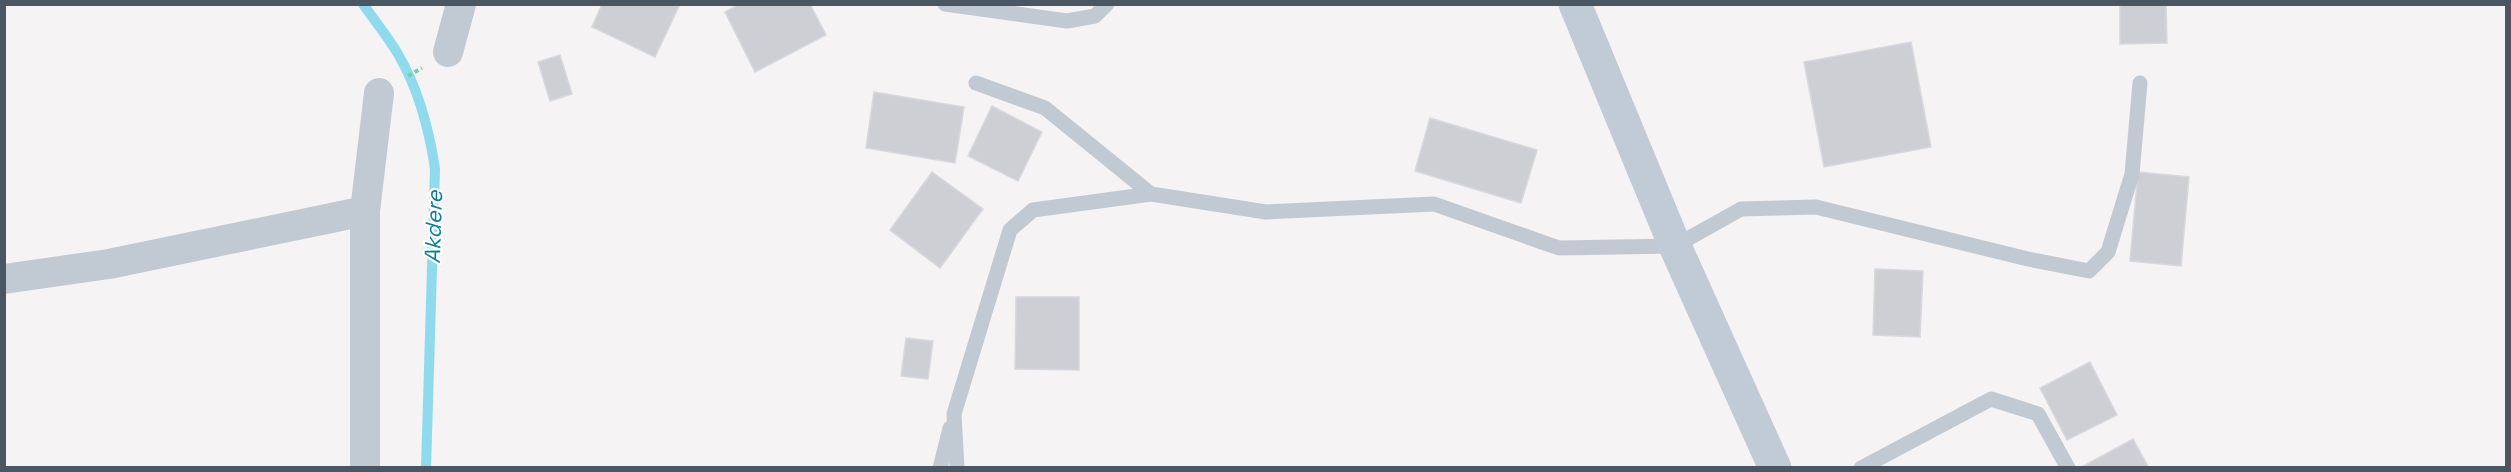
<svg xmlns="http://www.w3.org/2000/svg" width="2511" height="472" viewBox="0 0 2511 472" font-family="'Space Grotesk',sans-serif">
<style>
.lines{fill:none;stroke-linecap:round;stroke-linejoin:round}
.stream{stroke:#90daee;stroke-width:10}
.building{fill:#cdcfd5;stroke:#d7d9de;stroke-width:1.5}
.path{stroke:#7ad0a6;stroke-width:4;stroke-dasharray:4.5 3;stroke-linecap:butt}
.lane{stroke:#c1cad2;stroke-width:15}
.street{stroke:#c1cad2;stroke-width:30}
.secondary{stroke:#c1cbd6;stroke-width:33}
.labels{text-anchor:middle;stroke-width:4.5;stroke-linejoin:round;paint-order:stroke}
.water-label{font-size:22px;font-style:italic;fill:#0c7c9b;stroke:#fff}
</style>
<rect width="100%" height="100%" fill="#f5f3f3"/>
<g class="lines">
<path class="stream" d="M 363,4 C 375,21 388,37 398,54 C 419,90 429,128 435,169 L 426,468"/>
</g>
<path class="building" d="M 602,4 L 680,4 L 655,57 L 592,27 Z
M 739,4 L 810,4 L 826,35 L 755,72 L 725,12 Z
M 2120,4 L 2166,4 L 2167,43 L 2120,44 Z
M 1911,42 L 1931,147 L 1824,167 L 1804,62 Z
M 560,55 L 572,94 L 550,101 L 538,62 Z
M 874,92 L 964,107 L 955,163 L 866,148 Z
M 992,106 L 1042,132 L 1018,181 L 968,156 Z
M 1430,118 L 1537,150 L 1521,203 L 1415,171 Z
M 932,172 L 983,209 L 940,268 L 890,230 Z
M 2138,172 L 2189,177 L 2181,266 L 2130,261 Z
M 1875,269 L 1923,271 L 1920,337 L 1873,335 Z
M 1016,297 L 1079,297 L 1079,370 L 1015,369 Z
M 906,338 L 933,341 L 928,379 L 901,376 Z
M 2090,362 L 2117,415 L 2067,440 L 2040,388 Z
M 2133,439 L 2149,468 L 2080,468 Z"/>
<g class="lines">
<path class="path" d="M 408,76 L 422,68"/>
<path class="lane" d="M 945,4 L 1067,21 L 1095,16 L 1107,4
M 976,83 L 1045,108 L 1151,194 L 1266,212 L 1434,204 L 1559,248 L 1675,246 L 1741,209 L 1816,207 L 2028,259 L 2089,271 L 2108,252 L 2132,174 L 2140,83
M 940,468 L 950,428
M 957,468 L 954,414 L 1010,230 L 1033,210 L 1151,194
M 1861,468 L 1991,399 L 2038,414 L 2068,468"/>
<path class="street" d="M 448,52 L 461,4
M 365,211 L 365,468
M 4,279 L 109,264 L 365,211 L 379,93"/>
<path class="secondary" d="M 1575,4 L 1675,246 L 1775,468"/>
</g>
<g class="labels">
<g class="water-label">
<text transform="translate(433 227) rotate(-88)" y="8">Akdere</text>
</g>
</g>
<rect width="2511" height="472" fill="none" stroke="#4a5661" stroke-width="12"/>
</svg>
